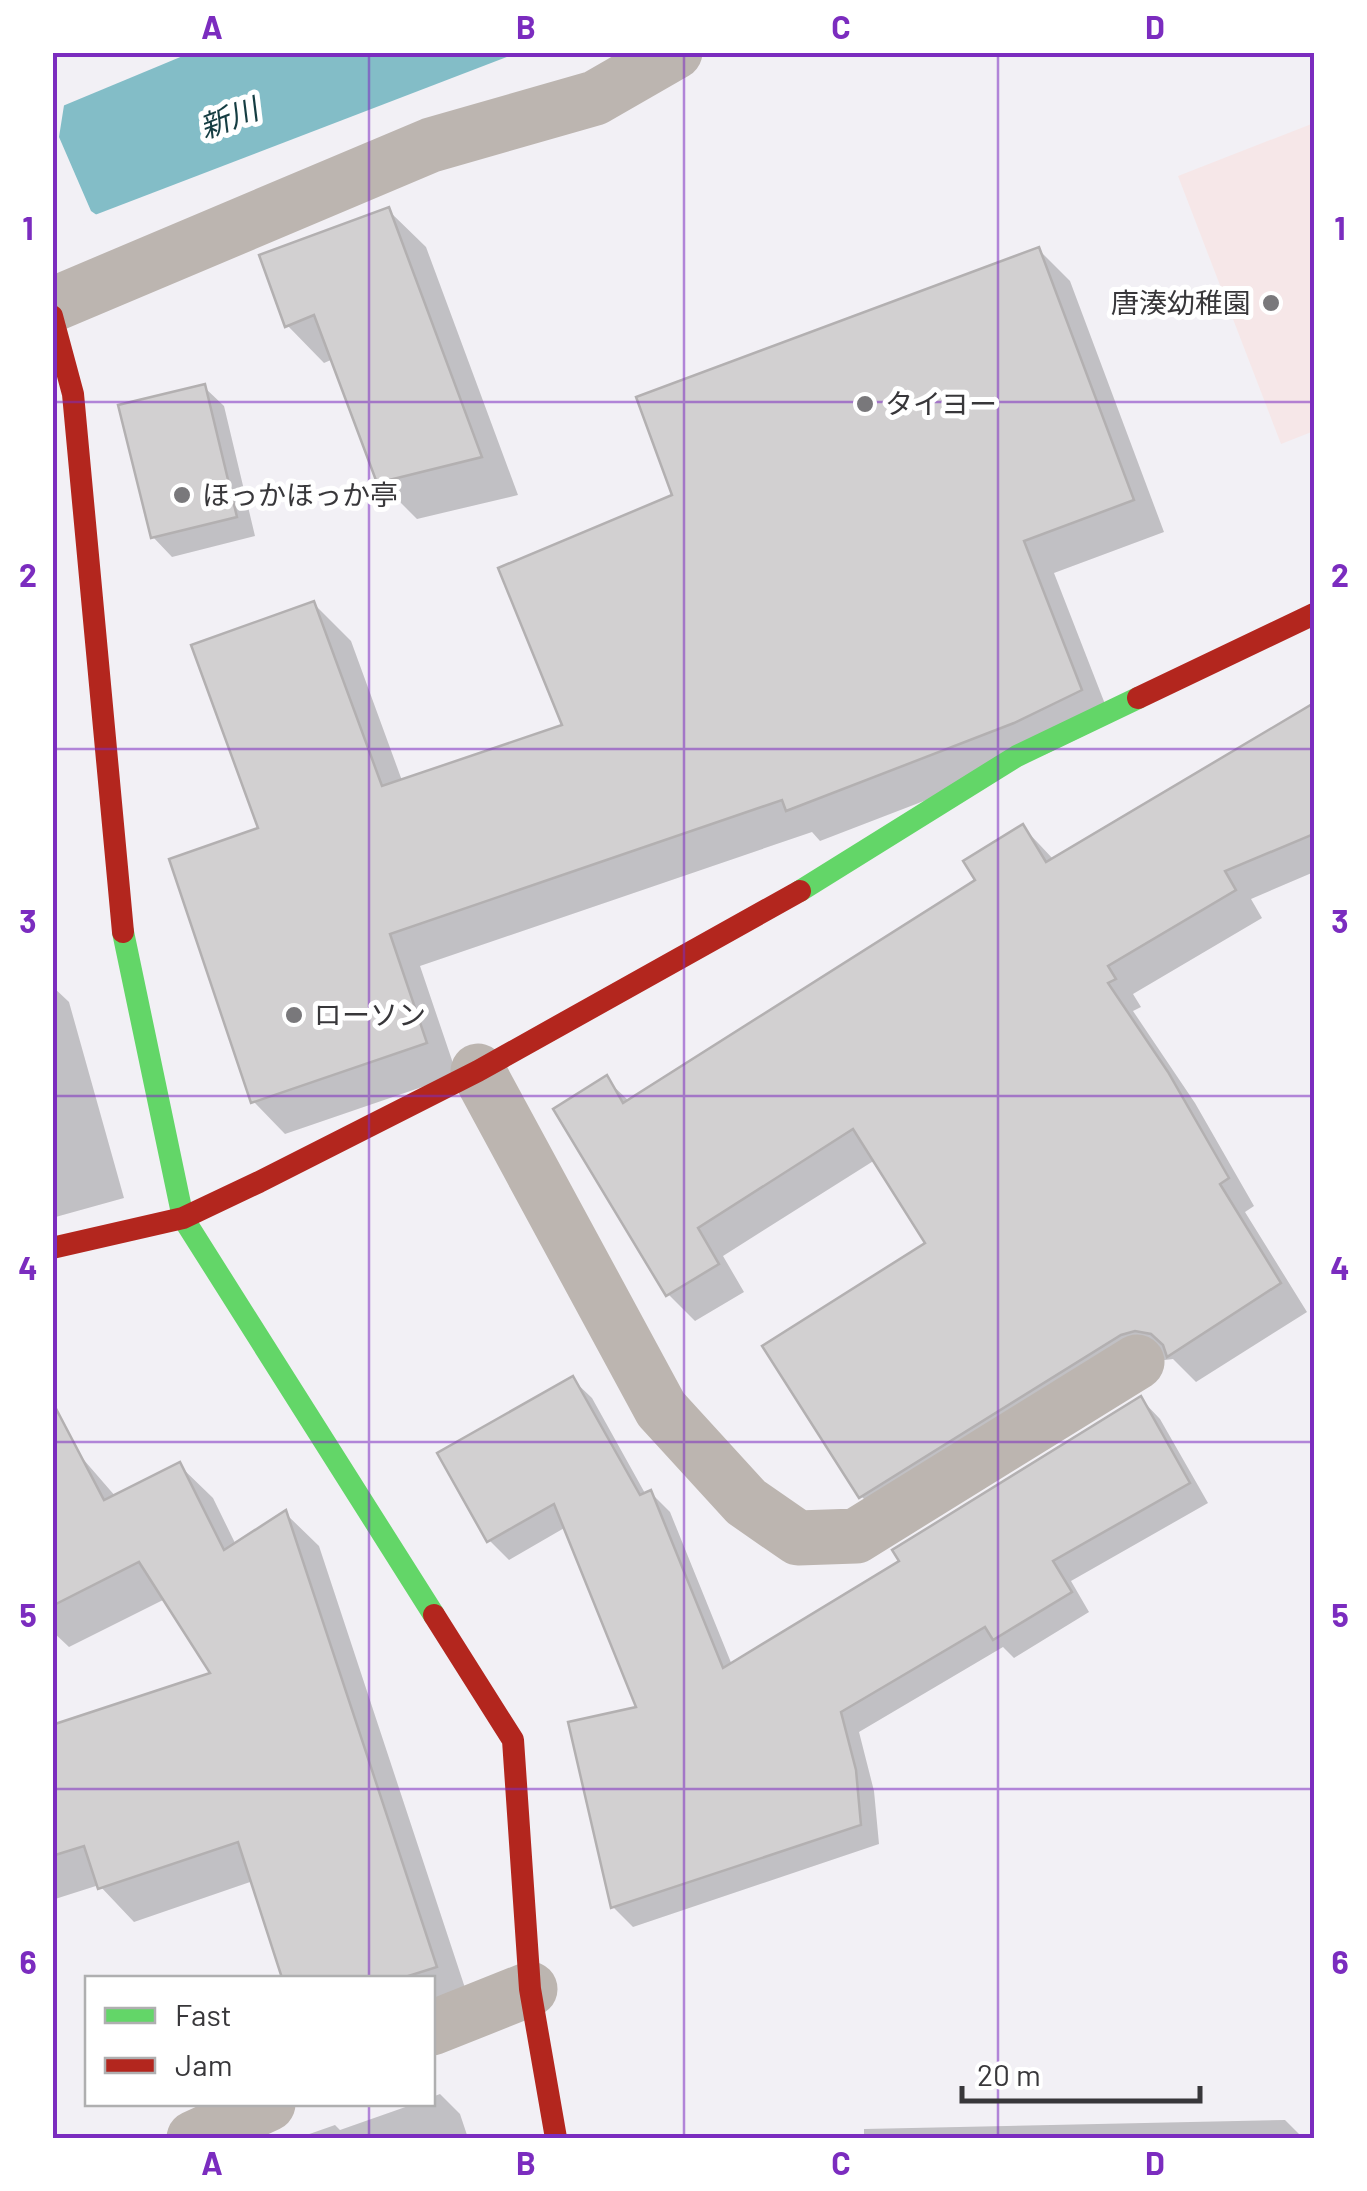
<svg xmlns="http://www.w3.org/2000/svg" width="1367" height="2191" viewBox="0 0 1367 2191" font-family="Barlow,'Noto Sans JP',sans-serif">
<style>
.education{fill:#f6e7e8}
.water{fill:#83bdc7}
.pier{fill:#f2f0f5}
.shadow{fill:#0003}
.building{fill:#d2d0d1;stroke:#b3b0b1;stroke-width:2.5}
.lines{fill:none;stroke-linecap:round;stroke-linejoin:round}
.street{stroke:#bcb5b0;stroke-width:55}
.fast{stroke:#63d668;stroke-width:22}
.jam{stroke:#b3261e;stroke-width:22}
.grid{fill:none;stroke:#7b2cbf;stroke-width:2.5;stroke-opacity:0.55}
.poi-dot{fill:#79787b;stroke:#fff;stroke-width:4}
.labels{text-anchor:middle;stroke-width:10;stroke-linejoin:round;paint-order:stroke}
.poi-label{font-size:28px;fill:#38373a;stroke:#fff;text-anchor:start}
.water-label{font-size:30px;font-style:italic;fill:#153d42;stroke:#fff}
.neatline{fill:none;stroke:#7b2cbf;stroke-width:4}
.grid-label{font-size:32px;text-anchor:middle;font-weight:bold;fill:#7b2cbf}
</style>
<rect width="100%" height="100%" fill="#f2f0f5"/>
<path class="education" d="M 1314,123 L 1314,431 L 1281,444 L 1178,176 Z"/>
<path class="water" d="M 190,53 L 517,53 L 53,231 L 53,110 Z"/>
<path class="pier" d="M 65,99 L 59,137 L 91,211 L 101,218 L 52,236 L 52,105 Z"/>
<path class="shadow" d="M 388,210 L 426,247 L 518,495 L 417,519 L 379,481 L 333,359 L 324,363 L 287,325 Z
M 1039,250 L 1070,281 L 1164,532 L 1054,573 L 1112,722 L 1046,754 L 820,841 L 812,832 L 420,966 L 457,1075 L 285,1134 L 254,1102 L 192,919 L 566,727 L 675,496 Z
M 204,387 L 224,406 L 255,536 L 172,557 L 153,537 Z
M 314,604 L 351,641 L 404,786 L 282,819 Z
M 1314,705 L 1314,872 L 1251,899 L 1262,918 L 1133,994 L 1141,1007 L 1133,1011 L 1195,1103 L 1254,1206 L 1245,1212 L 1307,1312 L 1196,1382 L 1173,1359 L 1148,1362 L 888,1523 L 861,1496 L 928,1244 L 875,1160 L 723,1256 L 744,1292 L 695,1321 L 668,1294 L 606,1079 L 630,1102 L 978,881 L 1023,827 L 1054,860 Z
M 52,986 L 69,1002 L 124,1198 L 52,1218 Z
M 572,1379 L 592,1398 L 646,1495 L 651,1493 L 670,1512 L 732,1665 L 903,1562 L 1141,1399 L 1160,1419 L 1208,1503 L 1071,1581 L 1089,1612 L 1014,1658 L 1003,1647 L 859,1732 L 874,1791 L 879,1844 L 633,1927 L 613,1907 L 639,1708 L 566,1527 L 509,1560 L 489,1540 Z
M 77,1452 L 116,1497 L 179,1465 L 213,1498 L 236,1545 L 285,1513 L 319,1546 L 469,2000 L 432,2012 L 432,1978 L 285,1978 L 253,1881 L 134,1922 L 99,1885 L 52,1900 L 52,1727 L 213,1674 L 165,1599 L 69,1647 L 52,1631 L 52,1464 Z
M 440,2094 L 460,2114 L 468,2138 L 298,2138 L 335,2125 L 340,2130 L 414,2104 L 432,2104 L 432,2097 Z
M 1285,2120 L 1303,2138 L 864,2138 L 864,2129 Z"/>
<path class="building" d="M 389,207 L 482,457 L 377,483 L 314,315 L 285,327 L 259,255 Z
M 1039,247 L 1134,500 L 1024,541 L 1082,690 L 1014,723 L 786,811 L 782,800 L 390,934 L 427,1043 L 251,1103 L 169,859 L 258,828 L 191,645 L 314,601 L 382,786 L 562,725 L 498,568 L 672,495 L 636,397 Z
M 205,384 L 237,517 L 151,538 L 118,405 Z
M 1314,703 L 1314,834 L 1225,871 L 1236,890 L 1108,966 L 1116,979 L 1108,983 L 1168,1072 L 1229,1178 L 1220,1184 L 1281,1283 L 1167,1357 L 1163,1345 L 1151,1334 L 1135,1331 L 1121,1335 L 859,1498 L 762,1346 L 925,1243 L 853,1129 L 698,1228 L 719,1264 L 666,1296 L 553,1109 L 607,1075 L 623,1103 L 975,880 L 963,861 L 1023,824 L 1046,862 Z
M 573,1376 L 640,1495 L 651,1490 L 723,1668 L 899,1561 L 892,1550 L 1141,1396 L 1190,1483 L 1053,1561 L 1072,1592 L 993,1640 L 985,1627 L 841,1712 L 856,1770 L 861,1825 L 611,1908 L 568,1722 L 636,1707 L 554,1504 L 487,1542 L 437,1453 Z
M 52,1401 L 104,1500 L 180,1462 L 224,1550 L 286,1510 L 437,1967 L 402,1978 L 282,1978 L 238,1842 L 98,1889 L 84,1846 L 52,1856 L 52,1725 L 210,1673 L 139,1562 L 52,1606 Z"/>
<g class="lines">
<path class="street" d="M 52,305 L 431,145 L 595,98 L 675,52
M 478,1071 L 661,1409 L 746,1502 L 798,1538 L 856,1536 L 1137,1362
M 432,2028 L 530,1989
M 194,2138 L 268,2104"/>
<path class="fast" d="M 800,891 L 1017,756 L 1138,698
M 123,932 L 183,1218 L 434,1615"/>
<path class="jam" d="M 52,316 L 73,394 L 123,932
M 1138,698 L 1314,614
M 52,1248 L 183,1218 L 259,1182 L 478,1071 L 800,891
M 434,1615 L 513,1740 L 530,1989 L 556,2138"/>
</g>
<path class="grid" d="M 369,52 L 369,1978M 684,52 L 684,2138M 998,52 L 998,2138M 52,402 L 1314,402M 52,749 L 1314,749M 52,1096 L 1314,1096M 52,1442 L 1314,1442M 52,1789 L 1314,1789M 369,2104 L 369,2138"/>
<g class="poi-dot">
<circle cx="1271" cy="303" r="10"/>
<circle cx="865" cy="404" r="10"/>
<circle cx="182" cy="495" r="10"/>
<circle cx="294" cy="1015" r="10"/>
</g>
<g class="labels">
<g class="poi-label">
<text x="1251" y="313" text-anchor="end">唐湊幼稚園</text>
<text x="885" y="414">タイヨー</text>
<text x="202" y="505">ほっかほっか亭</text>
<text x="314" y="1025">ローソン</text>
</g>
<g class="water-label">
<text transform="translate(229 119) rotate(-21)" y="10">新川</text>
</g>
</g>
<rect width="1367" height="2191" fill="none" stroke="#ffffff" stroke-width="110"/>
<rect x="85" y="1976" width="350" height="130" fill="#ffffff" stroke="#afafb0" stroke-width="2.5"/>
<rect x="105" y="2008" width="50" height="15" fill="#63d668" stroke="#afafb0" stroke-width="2.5"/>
<text x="175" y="2026" font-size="30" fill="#38373a">Fast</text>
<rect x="105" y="2058" width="50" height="15" fill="#b3261e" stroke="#afafb0" stroke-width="2.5"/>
<text x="175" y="2076" font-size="30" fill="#38373a">Jam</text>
<path d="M962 2086v15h238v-15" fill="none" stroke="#38373a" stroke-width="5"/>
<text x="977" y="2086" font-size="30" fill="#38373a" stroke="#ffffff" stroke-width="8" paint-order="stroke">20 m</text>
<rect x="55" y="55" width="1257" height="2081" class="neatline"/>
<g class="grid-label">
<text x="212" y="39">A</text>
<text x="526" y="39">B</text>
<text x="841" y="39">C</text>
<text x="1155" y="39">D</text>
<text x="28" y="240">1</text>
<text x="1340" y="240">1</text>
<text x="28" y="587">2</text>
<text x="1340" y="587">2</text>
<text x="28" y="933">3</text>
<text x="1340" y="933">3</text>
<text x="28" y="1280">4</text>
<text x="1340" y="1280">4</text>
<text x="28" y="1627">5</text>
<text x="1340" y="1627">5</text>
<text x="28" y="1974">6</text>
<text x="1340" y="1974">6</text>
<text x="212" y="2175">A</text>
<text x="526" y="2175">B</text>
<text x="841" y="2175">C</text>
<text x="1155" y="2175">D</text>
</g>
</svg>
